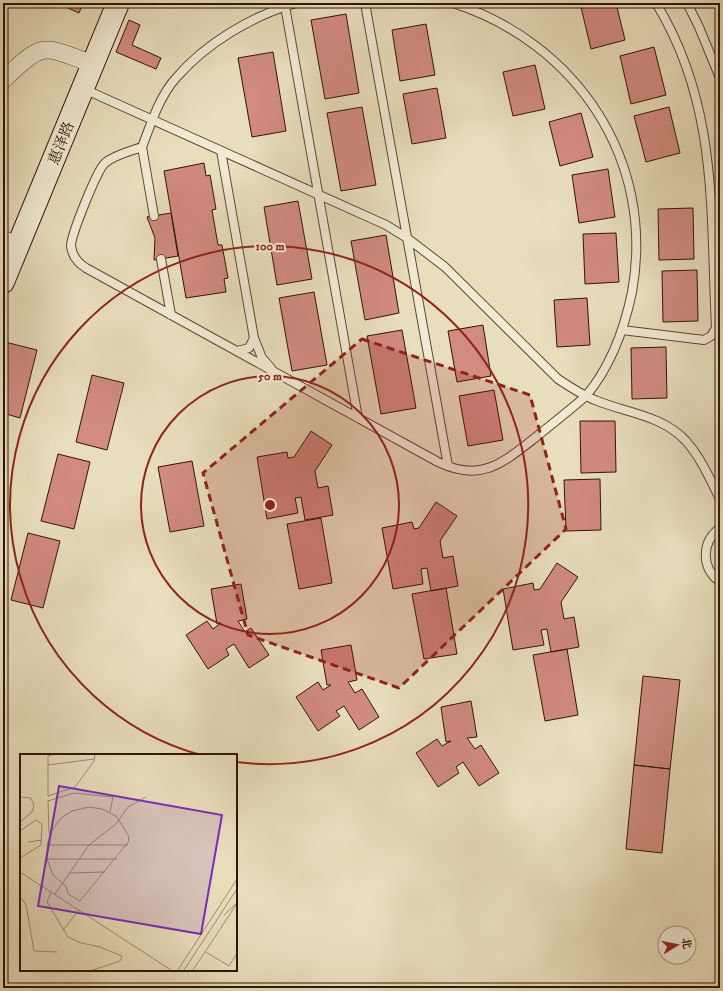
<svg xmlns="http://www.w3.org/2000/svg" width="723" height="991" viewBox="0 0 723 991" font-family="'IM FELL DW Pica','Noto Serif SC',serif">
<style>
.building{fill:#d18b7f;stroke:#2f1406}
.lines{fill:none;stroke-linecap:round;stroke-linejoin:round}
.lane-casing{stroke:#5e4634;stroke-width:10}
.street-casing{stroke:#5e4634;stroke-width:18}
.secondary-casing{stroke:#2f1406;stroke-width:24}
.lane{stroke:#f1ead3;stroke-width:8}
.street{stroke:#f1ead3;stroke-width:17}
.secondary{stroke:#f1ead3;stroke-width:22}
.marked{fill:#8f2418;fill-opacity:0.2;stroke:#8f2418;stroke-width:3;stroke-dasharray:8 5;stroke-linejoin:round}
.ring{fill:none;stroke:#8f2418;stroke-width:2}
.labels{text-anchor:middle;stroke-width:4;stroke-linejoin:round;paint-order:stroke}
.street-label{font-size:15px;fill:#2f1406;stroke:#f1ead3}
.inset-road{fill:none;stroke:#9f8d73;stroke-width:1}
.view{fill:#7b2cbf;fill-opacity:0.15;stroke:#7b2cbf;stroke-width:2}
.inset-edge{fill:none;stroke:#2f1406;stroke-width:2}
.centre{fill:#8f2418;stroke:#f1ead3;stroke-width:2}
.ring-label{font-size:12px;text-anchor:middle;font-weight:bold;fill:#8f2418;stroke:#f1ead3;stroke-width:4;stroke-linejoin:round;paint-order:stroke}
</style>
<rect width="100%" height="100%" fill="#e9debc"/>
<filter id="stains"><feTurbulence type="fractalNoise" baseFrequency=".005" numOctaves="4"/><feColorMatrix values="0 0 0 0 .2 0 0 0 0 .09 0 0 0 0 .02 0 0 0 .5 -.17"/></filter>
<radialGradient id="worn" r=".72"><stop offset=".6" stop-color="#630" stop-opacity="0"/><stop offset="1" stop-color="#630" stop-opacity=".3"/></radialGradient>
<path class="building" d="M 57,3 L 83,3 L 79,13 Z
M 580,3 L 616,3 L 625,40 L 591,49 Z
M 346,14 L 359,93 L 325,99 L 311,20 Z
M 129,20 L 140,25 L 132,45 L 161,58 L 156,69 L 116,52 Z
M 426,24 L 435,75 L 400,81 L 392,30 Z
M 654,47 L 666,95 L 631,104 L 620,56 Z
M 273,52 L 286,131 L 252,137 L 238,58 Z
M 535,65 L 545,109 L 513,116 L 503,72 Z
M 437,88 L 446,138 L 412,144 L 403,94 Z
M 362,107 L 376,185 L 341,191 L 327,113 Z
M 669,107 L 680,153 L 646,162 L 634,116 Z
M 581,113 L 593,157 L 560,166 L 549,122 Z
M 204,163 L 206,176 L 210,175 L 216,209 L 212,210 L 218,245 L 222,245 L 228,278 L 224,279 L 226,292 L 186,298 L 164,171 Z
M 608,169 L 615,217 L 579,223 L 572,175 Z
M 298,201 L 312,279 L 277,285 L 264,207 Z
M 693,208 L 694,259 L 659,260 L 658,209 Z
M 171,213 L 178,256 L 154,260 L 155,238 L 147,217 Z
M 616,233 L 619,282 L 585,284 L 583,234 Z
M 386,235 L 399,313 L 365,320 L 351,241 Z
M 697,270 L 698,321 L 663,322 L 662,271 Z
M 314,292 L 327,365 L 292,371 L 279,298 Z
M 587,298 L 590,345 L 557,347 L 554,300 Z
M 483,325 L 491,376 L 457,382 L 448,331 Z
M 402,330 L 416,408 L 381,414 L 367,336 Z
M 5,342 L 37,350 L 20,418 L 3,413 L 3,349 Z
M 666,347 L 667,398 L 632,399 L 631,348 Z
M 92,375 L 124,383 L 107,450 L 76,442 Z
M 494,390 L 503,440 L 468,446 L 459,396 Z
M 580,421 L 615,421 L 616,472 L 581,473 Z
M 311,431 L 332,445 L 315,471 L 318,488 L 328,486 L 333,515 L 305,520 L 301,497 L 295,498 L 298,513 L 267,519 L 257,457 L 287,452 L 288,458 L 294,457 Z
M 58,454 L 90,462 L 74,529 L 41,521 Z
M 192,461 L 204,526 L 170,532 L 158,467 Z
M 600,479 L 601,530 L 566,531 L 564,480 Z
M 436,502 L 457,516 L 440,541 L 443,558 L 453,556 L 458,586 L 431,591 L 427,568 L 421,569 L 423,584 L 393,589 L 382,528 L 412,522 L 414,529 L 419,528 Z
M 321,518 L 332,583 L 299,589 L 287,524 Z
M 28,533 L 60,541 L 43,608 L 11,600 Z
M 557,563 L 578,577 L 561,602 L 564,619 L 574,617 L 579,647 L 551,652 L 547,629 L 541,630 L 544,645 L 513,650 L 503,589 L 533,583 L 534,590 L 540,589 Z
M 241,584 L 247,619 L 238,621 L 245,632 L 251,628 L 269,655 L 249,668 L 234,644 L 226,649 L 229,655 L 208,669 L 186,635 L 207,621 L 213,629 L 221,623 L 217,624 L 211,589 Z
M 446,588 L 457,654 L 424,659 L 412,594 Z
M 351,645 L 357,680 L 348,682 L 355,693 L 362,689 L 379,717 L 359,730 L 344,706 L 336,711 L 340,716 L 318,731 L 296,697 L 318,682 L 323,690 L 331,685 L 327,685 L 321,650 Z
M 567,649 L 578,715 L 545,721 L 533,655 Z
M 643,676 L 680,680 L 670,769 L 634,765 Z
M 471,701 L 477,737 L 467,738 L 475,749 L 481,745 L 499,773 L 479,786 L 463,762 L 456,767 L 459,773 L 438,787 L 416,753 L 437,739 L 442,746 L 451,741 L 446,742 L 441,707 Z
M 634,765 L 670,769 L 662,853 L 626,849 Z"/>
<g class="lines">
<g class="lane-casing">
<path id="lane" d="M 296,3 C 252,16 206,43 176,78 C 159,97 151,124 142,147 C 131,151 114,155 105,163 C 97,170 71,235 71,246 C 72,255 78,263 86,268 L 438,462 C 481,483 503,463 536,437 C 553,423 570,410 586,396 C 611,366 624,331 632,292 C 656,161 577,43 453,3
M 365,3 L 448,466
M 687,3 L 699,27 L 720,78
M 285,6 L 358,418
M 84,89 L 386,225 L 407,238 L 445,267 L 558,379 C 570,387 582,395 595,400 C 626,413 662,415 686,441 C 701,458 710,479 720,499
M 142,147 L 154,216
M 221,151 L 254,338 L 262,358 L 271,368
M 161,259 L 171,315
M 622,330 L 704,340 L 711,336 L 716,328 C 710,213 719,106 656,3
M 237,351 L 249,348 L 254,338
M 720,528 C 701,542 701,568 720,582"/>
</g>
<g class="street-casing">
<path id="street" d="M 3,80 C 45,41 40,45 93,64
M 3,239 L 18,247"/>
</g>
<g class="secondary-casing">
<path id="secondary" d="M 3,282 L 118,3"/>
</g>
<use href="#lane" class="lane"/>
<use href="#street" class="street"/>
<use href="#secondary" class="secondary"/>
</g>
<path class="marked" d="M 362,339 L 530,395 L 566,529 L 399,688 L 248,635 L 203,473 Z"/>
<g class="ring">
<circle cx="270" cy="505" r="129"/>
<path d="M201 755A259 259 0 1 1 236 762"/>
</g>
<g class="labels">
<g class="street-label">
<text transform="translate(61 143) rotate(-68)" y="5">惠泽路</text>
</g>
</g>
<g transform="translate(20 754)">
<rect width="217" height="217" fill="#e9debc"/>
<path class="inset-road" d="M 32,1 L 28,2 L 28,42 L 55,33 L 74,7 L 75,1M 28,11 L 74,5M 0,43 L 11,44 L 14,52 L 12,58 L 0,68M 28,46 L 29,80M 28,47 L 54,39 L 93,43 L 90,58M 69,53 L 82,55 L 96,62 L 108,81 L 109,87 L 60,147 L 48,140 L 46,132 L 33,121 L 27,105 L 27,91 L 31,78 L 41,64 L 52,57 ZM 0,77 L 16,66 L 22,70 L 21,91 L 0,104M 8,88 L 22,86M 27,91 L 108,91M 27,105 L 97,105M 0,118 L 151,216M 49,119 L 85,118M 31,138 L 27,148 L 48,183 L 61,189 L 80,193 L 102,202 L 100,207 L 73,216M 35,140 L 69,91 L 96,70 L 108,53 L 126,43M 0,142 L 6,151 L 14,197 L 37,198M 204,161 L 217,149M 43,176 L 59,156M 186,198 L 209,212 L 217,199M 158,216 L 217,125M 164,216 L 217,135M 173,216 L 216,151"/>
<path class="view" d="M 39,32 L 202,61 L 181,180 L 18,152 Z"/>
<rect width="217" height="217" class="inset-edge"/>
</g>
<circle cx="270" cy="505" r="6" class="centre"/>
<g class="ring-label">
<text x="270" y="250">100 m</text>
<text x="270" y="380">50 m</text>
</g>
<rect width="723" height="991" fill="none" stroke="#e9debc" stroke-width="16"/>
<rect x="4" y="4" width="715" height="983" fill="none" stroke="#2f1406" stroke-width="2"/>
<rect x="8" y="8" width="707" height="975" fill="none" stroke="#2f1406"/>
<g transform="translate(677 945) rotate(80)"><circle r="19" fill="#f1ead3" stroke="#a39481"/>
<path d="M0-3L7 15L0 10L-7 15Z" fill="#8f2418"/>
<text y="-6" font-size="11" font-weight="bold" text-anchor="middle" fill="#2f1406">北</text>
</g>
<rect width="100%" height="100%" filter="url(#stains)"/>
<rect width="100%" height="100%" fill="url(#worn)"/>
</svg>
